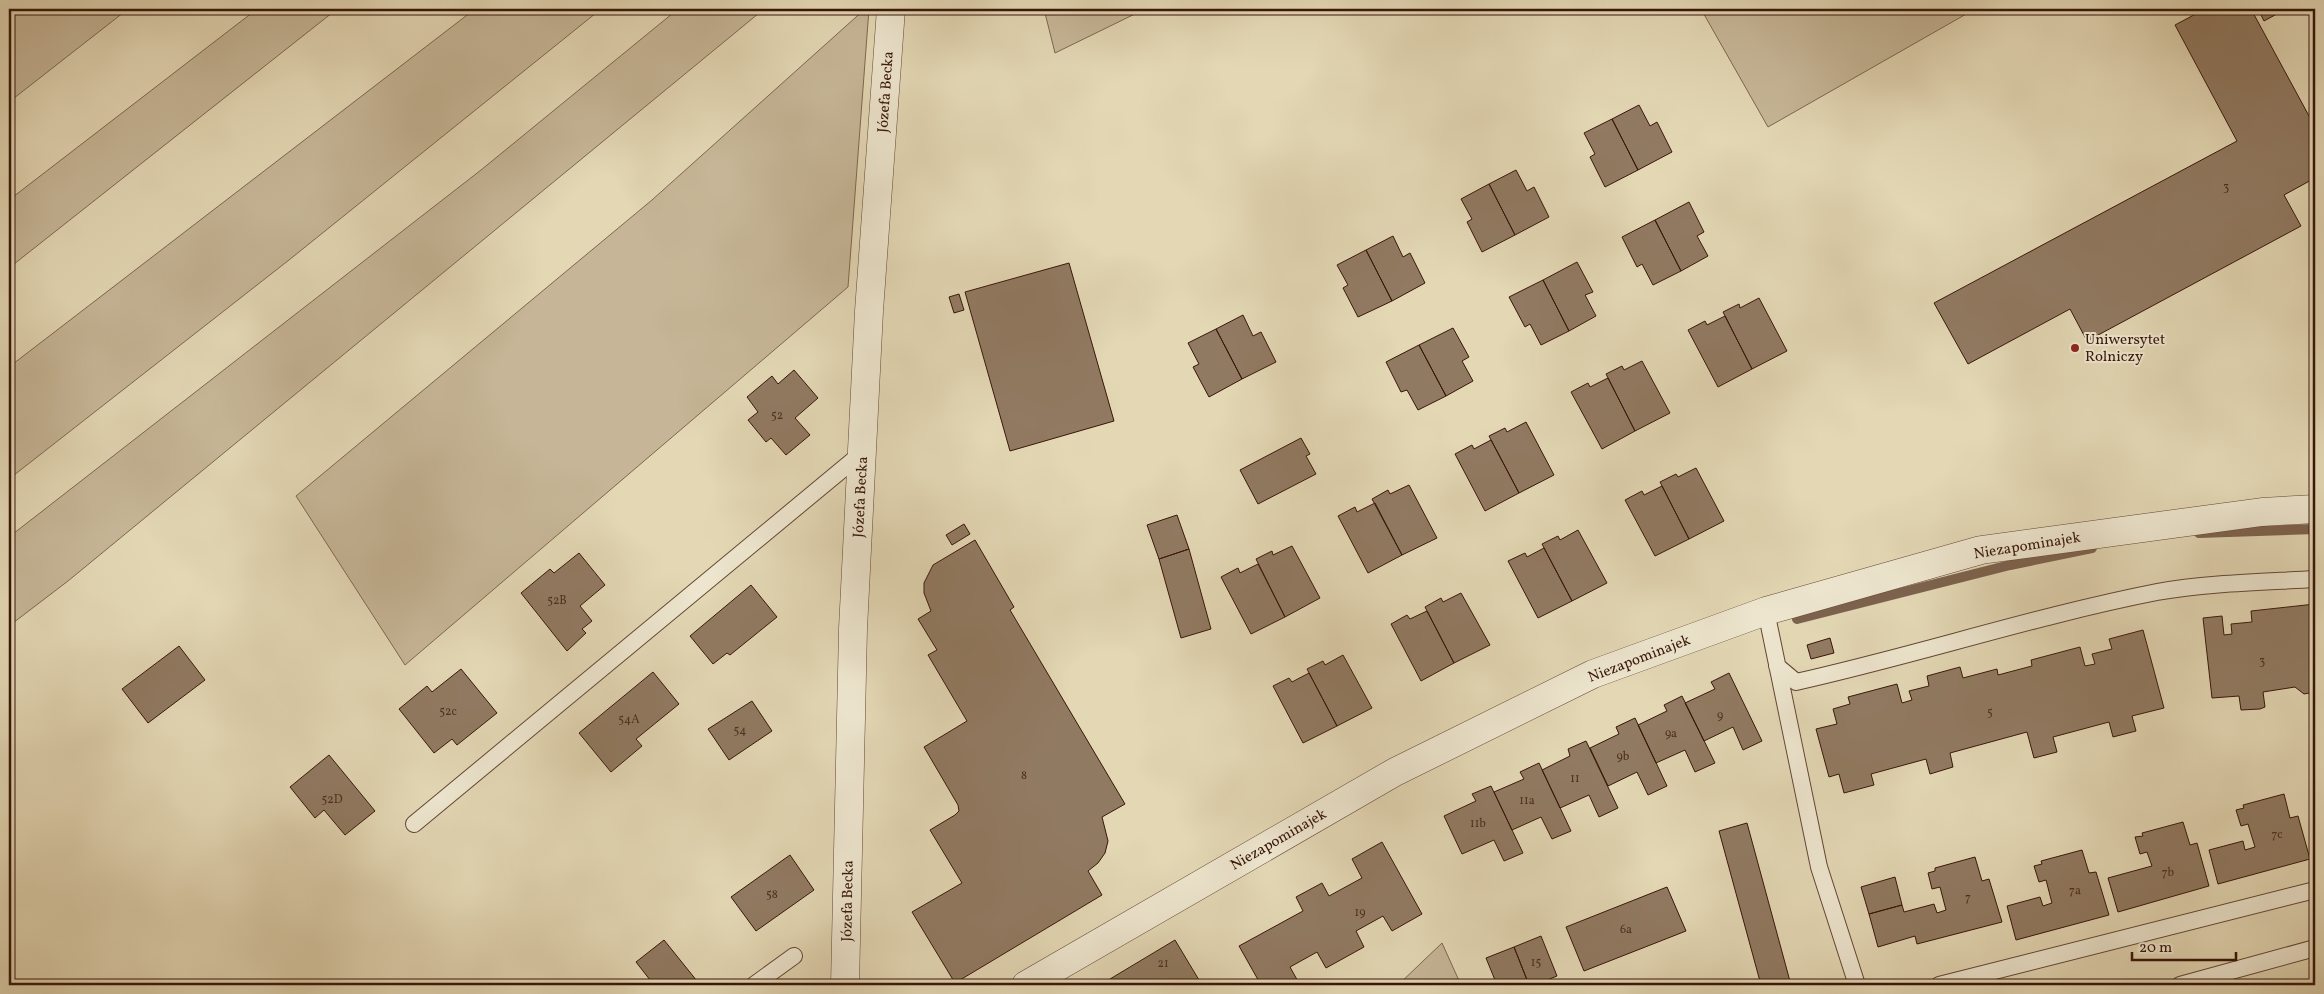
<svg xmlns="http://www.w3.org/2000/svg" width="2324" height="994" viewBox="0 0 2324 994" font-family="Vollkorn,serif">
<style>
.green{fill:#c6b697;stroke:#7f6650}
.lines{fill:none;stroke-linecap:round;stroke-linejoin:round}
.stream{stroke:#7c624d;stroke-width:10}
.building{fill:#917a62;stroke:#38160a}
.service-casing{stroke:#634634;stroke-width:18}
.minor-casing{stroke:#634634;stroke-width:29}
.service{stroke:#ede5ce;stroke-width:16}
.minor{stroke:#ede5ce;stroke-width:28}
.poi-dot{fill:#8f2418;stroke:#ede5ce;stroke-width:2}
.labels{text-anchor:middle;stroke-width:4;stroke-linejoin:round;paint-order:stroke}
.number-label{font-size:12px;fill:#4e2f20}
.street-label{font-size:15px;fill:#38160a;stroke:#ede5ce}
.poi-label{font-size:15px;fill:#38160a;stroke:#ede5ce;text-anchor:start}
</style>
<rect width="100%" height="100%" fill="#e3d7b4"/>
<filter id="stains"><feTurbulence type="fractalNoise" baseFrequency=".004" numOctaves="4"/><feColorMatrix values="0 0 0 0 .2 0 0 0 0 .09 0 0 0 0 .02 0 0 0 .5 -.17"/></filter>
<radialGradient id="worn" r=".72"><stop offset=".6" stop-color="#630" stop-opacity="0"/><stop offset="1" stop-color="#630" stop-opacity=".3"/></radialGradient>
<path class="green" d="M 9,9 L 128,9 L 9,102 Z
M 257,9 L 337,9 L 9,268 L 9,200 Z
M 475,9 L 601,9 L 289,260 L 9,479 L 9,367 Z
M 678,9 L 764,9 L 68,581 L 9,626 L 9,537 L 481,170 Z
M 865,9 L 869,9 L 848,287 L 405,665 L 296,496 L 652,200 Z
M 1044,9 L 1145,9 L 1055,53 Z
M 1701,9 L 1975,9 L 1768,127 Z
M 1442,943 L 1461,985 L 1398,985 Z"/>
<g class="lines">
<path class="stream" d="M 2199,533 L 2315,529
M 1797,619 L 2010,565 L 2092,548"/>
</g>
<path class="building" d="M 2205,9 L 2251,9 L 2315,127 L 2315,178 L 2284,195 L 2301,226 L 2087,341 L 2070,309 L 1968,364 L 1934,303 L 2237,141 L 2175,25 Z
M 2258,9 L 2286,9 L 2264,21 Z
M 1639,105 L 1650,126 L 1657,122 L 1672,152 L 1638,170 L 1612,119 Z
M 1612,119 L 1638,170 L 1605,187 L 1590,157 L 1595,154 L 1584,133 Z
M 1516,170 L 1527,191 L 1534,187 L 1549,217 L 1515,235 L 1489,184 Z
M 1489,184 L 1515,235 L 1482,252 L 1467,222 L 1472,219 L 1461,199 Z
M 1689,202 L 1704,232 L 1697,236 L 1708,256 L 1681,271 L 1655,220 Z
M 1655,220 L 1681,271 L 1653,285 L 1642,264 L 1637,267 L 1622,237 Z
M 1393,236 L 1403,257 L 1410,253 L 1425,283 L 1392,301 L 1366,250 Z
M 1366,250 L 1392,301 L 1358,317 L 1343,288 L 1348,285 L 1337,265 Z
M 1577,262 L 1593,292 L 1585,295 L 1596,316 L 1569,331 L 1543,280 Z
M 1069,263 L 1114,421 L 1010,451 L 965,292 Z
M 1543,280 L 1569,331 L 1541,345 L 1530,324 L 1525,327 L 1509,297 Z
M 959,294 L 964,310 L 954,313 L 949,297 Z
M 1759,298 L 1787,351 L 1752,369 L 1723,312 L 1739,304 L 1740,308 Z
M 1243,315 L 1253,336 L 1261,332 L 1276,362 L 1242,379 L 1216,329 Z
M 1725,316 L 1752,369 L 1718,387 L 1688,330 L 1705,321 L 1707,325 Z
M 1453,328 L 1469,357 L 1462,361 L 1473,381 L 1446,396 L 1419,345 Z
M 1216,329 L 1242,379 L 1209,397 L 1193,367 L 1199,364 L 1188,343 Z
M 1419,345 L 1446,396 L 1418,410 L 1407,390 L 1401,392 L 1386,362 Z
M 1642,361 L 1670,413 L 1635,431 L 1606,374 L 1622,366 L 1624,370 Z
M 794,370 L 818,398 L 795,418 L 810,435 L 786,455 L 771,438 L 766,442 L 748,420 L 758,412 L 747,397 L 772,376 L 778,384 Z
M 1608,378 L 1635,431 L 1602,449 L 1571,392 L 1588,383 L 1590,387 Z
M 1526,422 L 1554,475 L 1519,493 L 1489,436 L 1505,428 L 1507,432 Z
M 1301,438 L 1310,454 L 1306,456 L 1316,474 L 1258,504 L 1240,470 Z
M 1491,440 L 1519,493 L 1485,511 L 1455,454 L 1472,445 L 1474,449 Z
M 1696,468 L 1724,521 L 1689,539 L 1660,482 L 1676,474 L 1678,477 Z
M 1409,485 L 1437,538 L 1402,555 L 1372,499 L 1388,490 L 1390,494 Z
M 1662,486 L 1689,539 L 1655,556 L 1625,500 L 1642,491 L 1644,495 Z
M 1375,503 L 1402,555 L 1368,573 L 1338,516 L 1355,507 L 1357,512 Z
M 1177,515 L 1189,549 L 1159,559 L 1147,525 Z
M 964,524 L 970,534 L 952,545 L 946,535 Z
M 1578,530 L 1607,583 L 1572,601 L 1542,544 L 1558,536 L 1560,540 Z
M 975,540 L 1014,607 L 1010,610 L 1125,804 L 1102,817 L 1108,841 L 1105,853 L 1098,863 L 1088,871 L 1102,895 L 955,983 L 912,912 L 962,883 L 930,830 L 955,815 L 959,811 L 958,805 L 924,747 L 967,721 L 928,655 L 937,650 L 918,619 L 931,611 L 924,593 L 924,583 L 933,565 Z
M 1292,546 L 1320,598 L 1285,617 L 1256,559 L 1272,551 L 1273,555 Z
M 1544,548 L 1572,601 L 1538,618 L 1508,561 L 1525,553 L 1527,557 Z
M 1189,549 L 1211,629 L 1181,638 L 1159,559 Z
M 579,553 L 605,585 L 580,606 L 592,621 L 582,629 L 586,633 L 567,651 L 521,593 L 550,569 L 554,573 Z
M 1258,564 L 1285,617 L 1251,634 L 1221,577 L 1238,568 L 1240,573 Z
M 751,585 L 777,617 L 730,655 L 727,653 L 713,664 L 690,636 Z
M 1461,593 L 1490,645 L 1454,663 L 1425,607 L 1441,598 L 1443,602 Z
M 2315,604 L 2315,692 L 2304,694 L 2295,687 L 2263,692 L 2265,707 L 2260,709 L 2241,710 L 2239,696 L 2212,698 L 2203,618 L 2222,616 L 2224,635 L 2232,634 L 2231,624 L 2252,622 L 2251,611 Z
M 1427,611 L 1454,663 L 1421,681 L 1391,624 L 1407,615 L 1410,619 Z
M 2143,630 L 2164,708 L 2132,716 L 2136,731 L 2113,737 L 2109,722 L 2053,737 L 2057,752 L 2034,758 L 2027,732 L 1950,753 L 1953,767 L 1930,774 L 1926,759 L 1871,774 L 1874,785 L 1844,793 L 1839,774 L 1829,777 L 1816,729 L 1837,724 L 1833,709 L 1850,704 L 1848,697 L 1897,684 L 1902,703 L 1912,700 L 1909,691 L 1929,686 L 1927,676 L 1960,667 L 1963,678 L 1997,669 L 1998,675 L 2032,666 L 2031,660 L 2080,647 L 2085,666 L 2095,664 L 2092,654 L 2112,649 L 2109,639 Z
M 1830,638 L 1834,653 L 1811,659 L 1807,645 Z
M 179,646 L 205,680 L 148,723 L 122,689 Z
M 1343,655 L 1372,708 L 1337,726 L 1307,669 L 1323,661 L 1325,665 Z
M 461,669 L 497,713 L 457,745 L 452,739 L 434,753 L 399,709 L 427,686 L 432,692 Z
M 653,672 L 679,704 L 636,739 L 642,746 L 611,772 L 579,733 Z
M 1309,673 L 1337,726 L 1303,743 L 1273,686 L 1289,678 L 1292,682 Z
M 1729,673 L 1762,741 L 1743,750 L 1733,727 L 1704,741 L 1685,703 L 1715,689 L 1711,682 Z
M 1682,696 L 1715,763 L 1695,772 L 1685,750 L 1656,763 L 1638,725 L 1667,711 L 1664,705 Z
M 752,701 L 772,731 L 729,760 L 708,729 Z
M 1635,718 L 1667,786 L 1648,795 L 1637,772 L 1608,786 L 1590,748 L 1619,734 L 1616,727 Z
M 1586,741 L 1618,808 L 1599,817 L 1589,795 L 1560,808 L 1542,770 L 1570,756 L 1568,749 Z
M 329,755 L 375,811 L 345,835 L 324,810 L 315,818 L 290,787 Z
M 1539,763 L 1571,831 L 1552,839 L 1541,817 L 1512,830 L 1494,792 L 1524,779 L 1520,772 Z
M 1491,786 L 1523,853 L 1504,861 L 1494,840 L 1462,854 L 1444,816 L 1476,801 L 1472,794 Z
M 2284,794 L 2290,818 L 2298,816 L 2310,859 L 2218,884 L 2209,850 L 2243,841 L 2245,850 L 2255,847 L 2248,824 L 2241,826 L 2236,810 L 2244,808 L 2243,805 Z
M 2315,821 L 2315,842 L 2310,823 Z
M 2183,822 L 2190,845 L 2197,843 L 2209,886 L 2118,912 L 2108,878 L 2152,866 L 2147,852 L 2140,854 L 2135,837 L 2143,836 L 2142,833 Z
M 1747,823 L 1791,985 L 1761,985 L 1719,831 Z
M 1382,842 L 1422,914 L 1392,931 L 1383,916 L 1356,931 L 1364,947 L 1326,968 L 1317,952 L 1290,967 L 1300,985 L 1261,985 L 1239,946 L 1303,911 L 1296,897 L 1322,883 L 1329,896 L 1362,878 L 1352,859 Z
M 2082,850 L 2089,873 L 2096,872 L 2109,915 L 2016,940 L 2007,906 L 2040,897 L 2043,906 L 2052,903 L 2046,880 L 2039,882 L 2034,866 L 2042,864 L 2041,861 Z
M 790,855 L 814,890 L 756,931 L 731,897 Z
M 1975,857 L 1982,881 L 1989,879 L 2002,922 L 1917,944 L 1915,936 L 1878,947 L 1869,914 L 1902,905 L 1904,912 L 1934,904 L 1937,913 L 1946,910 L 1940,887 L 1932,889 L 1928,873 L 1935,871 L 1935,868 Z
M 1895,877 L 1902,905 L 1869,914 L 1861,887 Z
M 1667,887 L 1686,931 L 1584,971 L 1566,927 Z
M 1541,936 L 1557,976 L 1535,985 L 1529,985 L 1514,947 Z
M 664,940 L 697,981 L 691,985 L 654,985 L 636,962 Z
M 1175,940 L 1202,985 L 1100,985 Z
M 1514,947 L 1529,985 L 1497,985 L 1486,958 Z"/>
<g class="lines">
<g class="service-casing">
<path id="service" d="M 1766,611 L 1819,867 L 1857,985
M 1777,666 L 1796,682 C 1917,655 2035,616 2157,592 C 2207,583 2264,582 2315,579
M 414,824 L 862,453
M 754,985 L 794,956
M 1939,985 L 2315,890
M 2180,985 L 2315,948"/>
</g>
<g class="minor-casing">
<path id="minor" d="M 845,985 L 853,629 L 869,311 L 891,9
M 1026,985 L 1395,772 L 1593,674 L 1766,611 L 1981,550 L 2262,512 L 2315,509"/>
</g>
<use href="#service" class="service"/>
<use href="#minor" class="minor"/>
</g>
<circle class="poi-dot" cx="2075" cy="348" r="5"/>
<g class="labels">
<g class="number-label">
<text x="2226" y="191">3</text>
<text x="777" y="419">52</text>
<text x="557" y="604">52B</text>
<text x="2262" y="665">3</text>
<text x="448" y="715">52c</text>
<text x="1990" y="716">5</text>
<text x="1720" y="719">9</text>
<text x="629" y="723">54A</text>
<text x="740" y="734">54</text>
<text x="1671" y="737">9a</text>
<text x="1623" y="760">9b</text>
<text x="1024" y="779">8</text>
<text x="1575" y="782">11</text>
<text x="332" y="803">52D</text>
<text x="1527" y="804">11a</text>
<text x="1478" y="827">11b</text>
<text x="2277" y="838">7c</text>
<text x="2168" y="876">7b</text>
<text x="2075" y="894">7a</text>
<text x="772" y="898">58</text>
<text x="1968" y="901">7</text>
<text x="1360" y="916">19</text>
<text x="1626" y="933">6a</text>
<text x="1536" y="966">15</text>
<text x="1163" y="967">21</text>
</g>
<g class="street-label">
<text transform="translate(885 92) rotate(-86)" y="5">Józefa Becka</text>
<text transform="translate(860 497) rotate(-87)" y="5">Józefa Becka</text>
<text transform="translate(2027 545) rotate(-9)" y="5">Niezapominajek</text>
<text transform="translate(1639 658) rotate(-21)" y="5">Niezapominajek</text>
<text transform="translate(1278 839) rotate(-30)" y="5">Niezapominajek</text>
<text transform="translate(847 901) rotate(-89)" y="5">Józefa Becka</text>
</g>
<g class="poi-label">
<text x="2085" y="344">Uniwersytet<tspan x="2085" dy="17">Rolniczy</tspan></text>
</g>
</g>
<rect width="2324" height="994" fill="none" stroke="#e3d7b4" stroke-width="30"/>
<rect x="10" y="10" width="2304" height="974" fill="none" stroke="#38160a" stroke-width="2.5"/>
<rect x="15" y="15" width="2294" height="964" fill="none" stroke="#38160a"/>
<path d="M2132 952v8h104v-8" fill="none" stroke="#38160a" stroke-width="2.5"/>
<text x="2139" y="952" font-size="15" fill="#38160a" stroke="#ede5ce" stroke-width="4" paint-order="stroke">20 m</text>
<rect width="100%" height="100%" filter="url(#stains)"/>
<rect width="100%" height="100%" fill="url(#worn)"/>
</svg>
